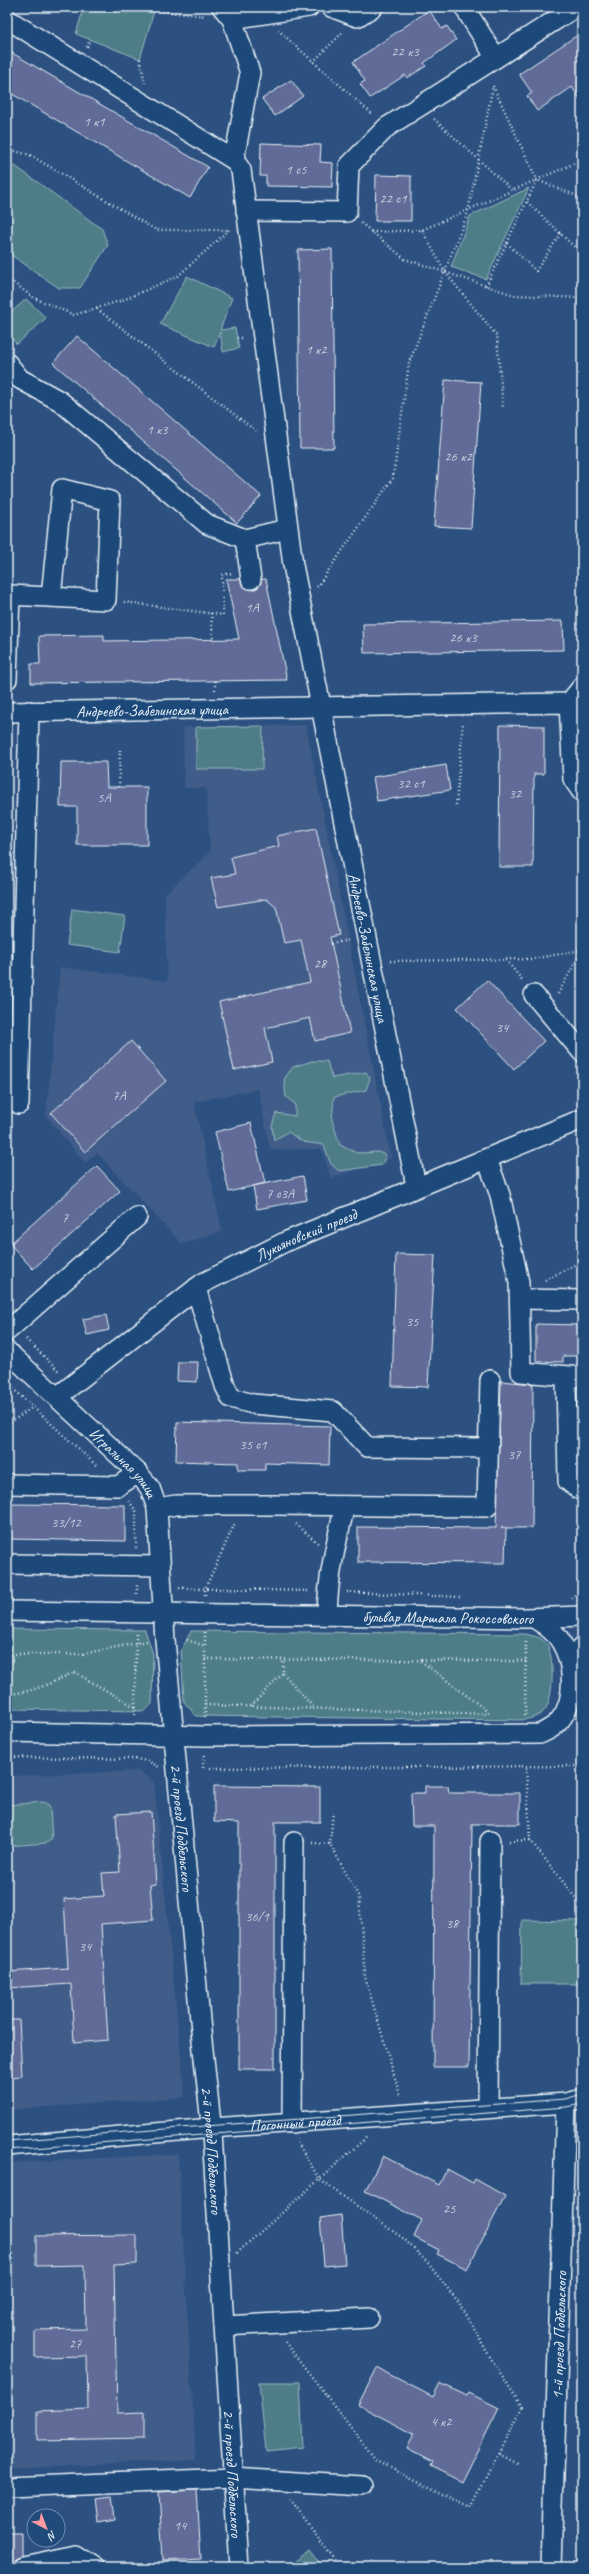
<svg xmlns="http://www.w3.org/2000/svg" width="589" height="2574" viewBox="0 0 589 2574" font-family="Caveat,sans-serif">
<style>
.built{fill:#3f5c89}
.green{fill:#4e7e88;stroke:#9bb8c0}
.building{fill:#616c97;stroke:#e8f1f8}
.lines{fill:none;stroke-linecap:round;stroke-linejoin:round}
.minor-casing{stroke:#e8f1f8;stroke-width:22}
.path{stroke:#e8f1f8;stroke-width:2.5;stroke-dasharray:1 3;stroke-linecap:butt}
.minor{stroke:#1f4a7a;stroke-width:19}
.tram{stroke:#e8f1f8;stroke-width:1}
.labels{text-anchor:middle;stroke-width:4;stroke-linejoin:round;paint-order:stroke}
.number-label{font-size:14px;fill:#c6d0e0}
.street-label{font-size:16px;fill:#e8f1f8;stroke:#1f4a7a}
</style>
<rect width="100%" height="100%" fill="#2c5180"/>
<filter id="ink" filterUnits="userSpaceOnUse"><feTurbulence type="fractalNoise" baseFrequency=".025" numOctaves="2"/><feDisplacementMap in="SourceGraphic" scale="8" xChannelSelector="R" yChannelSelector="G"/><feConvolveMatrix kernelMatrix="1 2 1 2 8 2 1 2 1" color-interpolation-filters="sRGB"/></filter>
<g filter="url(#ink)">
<path class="built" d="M 306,725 L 391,1158 L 331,1178 L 322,1149 L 270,1150 L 258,1089 L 194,1102 L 222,1231 L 182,1244 L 97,1153 L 85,1163 L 46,1116 L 60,967 L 167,981 L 165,894 L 210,852 L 206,788 L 184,788 L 183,727 Z
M 138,1771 L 154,1781 L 185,2097 L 7,2110 L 7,1776 Z
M 178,2154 L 196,2460 L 7,2469 L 7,2163 Z"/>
<path class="green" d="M 84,7 L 142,7 L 154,11 L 140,59 L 76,34 Z
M 7,160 L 102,229 L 108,245 L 80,288 L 59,288 L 7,252 Z
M 529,188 L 486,279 L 451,267 L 470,216 Z
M 187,276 L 232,298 L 220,330 L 235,328 L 239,348 L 223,352 L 220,332 L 214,347 L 160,324 Z
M 26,299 L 46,318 L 17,344 L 7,334 L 7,316 Z
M 263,726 L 262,769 L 196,769 L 196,727 Z
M 72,909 L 125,916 L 120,952 L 67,945 Z
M 312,1061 L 327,1061 L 332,1078 L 366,1072 L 370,1078 L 366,1090 L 334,1097 L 332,1120 L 340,1145 L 357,1153 L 378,1152 L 386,1155 L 382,1165 L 339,1171 L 331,1164 L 324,1145 L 303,1142 L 288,1132 L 274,1140 L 272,1126 L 276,1113 L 295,1116 L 295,1104 L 286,1097 L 284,1079 L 293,1067 Z
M 7,1629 L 145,1630 L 153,1654 L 152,1704 L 145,1711 L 7,1709 Z
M 191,1631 L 524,1634 C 533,1636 540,1636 546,1643 C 555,1654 554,1701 544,1711 C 538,1717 530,1719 522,1720 L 196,1716 L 184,1702 L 181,1651 Z
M 43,1802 L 49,1805 L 50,1809 L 52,1839 L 47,1843 L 7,1846 L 7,1805 Z
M 522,1920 L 582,1921 L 582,1984 L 521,1984 Z
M 259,2382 L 300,2382 L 303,2447 L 266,2451 Z
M 309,2549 L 323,2567 L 285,2567 Z"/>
<path class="building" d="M 429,10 L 442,29 L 447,26 L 456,40 L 424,63 L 426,66 L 407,78 L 405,75 L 370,98 L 360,84 L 365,81 L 353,62 Z
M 582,32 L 582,102 L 572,87 L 537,111 L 527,96 L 532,93 L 519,74 Z
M 7,50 L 208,167 L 190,198 L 7,91 Z
M 291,80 L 303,96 L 275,116 L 262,99 Z
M 261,143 L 321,145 L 320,162 L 333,163 L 332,187 L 266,186 L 266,176 L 260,176 Z
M 376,175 L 411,176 L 411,221 L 375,221 Z
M 332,249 L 334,448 L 300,448 L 298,250 Z
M 77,336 L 261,496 L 237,523 L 53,363 Z
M 445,380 L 481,382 L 471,528 L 434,526 Z
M 226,579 L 240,579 L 243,586 L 252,590 L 258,587 L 262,579 L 266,579 L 287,680 L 31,683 L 31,664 L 40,664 L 39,636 L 104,635 L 104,641 L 239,639 Z
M 563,621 L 564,650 L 364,653 L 363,624 Z
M 500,725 L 544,726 L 544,774 L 534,774 L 533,867 L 499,867 Z
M 61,762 L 106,762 L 107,787 L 147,787 L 147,845 L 77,845 L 77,807 L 60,807 Z
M 446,765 L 450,790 L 377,801 L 373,777 Z
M 316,828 L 339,935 L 330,937 L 350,1033 L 315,1041 L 310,1018 L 265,1028 L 272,1062 L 234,1070 L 219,1002 L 310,982 L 301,940 L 284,943 L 276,907 L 266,899 L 218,907 L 211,878 L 235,874 L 231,857 L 279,846 L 277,836 Z
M 487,980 L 544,1041 L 514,1069 L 457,1008 Z
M 131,1041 L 166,1081 L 85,1152 L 51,1113 Z
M 251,1123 L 265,1183 L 229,1192 L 215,1132 Z
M 97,1166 L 120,1191 L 33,1269 L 10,1244 Z
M 303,1176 L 307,1200 L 257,1209 L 253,1186 Z
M 396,1254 L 435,1255 L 428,1387 L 392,1386 Z
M 106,1315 L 109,1330 L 87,1335 L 83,1319 Z
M 536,1324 L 582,1325 L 582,1356 L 563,1356 L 563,1362 L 536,1361 Z
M 178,1362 L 198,1362 L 197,1382 L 177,1381 Z
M 501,1381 L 533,1384 L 532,1528 L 501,1528 L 506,1528 L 505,1563 L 358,1562 L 358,1527 L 496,1528 Z
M 177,1422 L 330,1426 L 329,1465 L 265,1463 L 265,1470 L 238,1470 L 238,1463 L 176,1461 Z
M 7,1504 L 125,1505 L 125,1541 L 7,1539 Z
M 214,1786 L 320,1787 L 320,1822 L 275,1822 L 275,2069 L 239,2069 L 239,1823 L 214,1822 Z
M 425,1786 L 448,1786 L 449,1793 L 520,1793 L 520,1824 L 472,1824 L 469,2067 L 433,2067 L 434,1826 L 412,1826 L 411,1793 L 425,1793 Z
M 151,1812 L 156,1884 L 150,1885 L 153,1920 L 101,1924 L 108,2040 L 74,2043 L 71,1984 L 7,1988 L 7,1972 L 68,1968 L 64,1899 L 104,1896 L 102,1873 L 120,1872 L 116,1814 Z
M 7,2020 L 19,2020 L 22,2076 L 7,2077 Z
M 383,2156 L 439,2185 L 447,2169 L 473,2183 L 475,2179 L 505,2196 L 467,2269 L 437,2254 L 439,2250 L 414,2237 L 422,2220 L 365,2191 Z
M 341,2215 L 345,2264 L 324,2266 L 320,2218 Z
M 137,2235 L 137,2264 L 114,2265 L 117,2413 L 144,2412 L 144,2438 L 37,2440 L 37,2411 L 88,2409 L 87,2356 L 35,2357 L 35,2330 L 86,2329 L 85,2265 L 36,2266 L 36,2236 Z
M 377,2368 L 433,2397 L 440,2383 L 467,2396 L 469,2393 L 499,2408 L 462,2482 L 430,2466 L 432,2462 L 407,2449 L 414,2434 L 358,2405 Z
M 197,2490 L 201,2559 L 163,2561 L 159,2492 Z
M 112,2496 L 115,2520 L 98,2523 L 95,2498 Z
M 7,2533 L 22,2533 L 22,2556 L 15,2559 L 12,2566 L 7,2567 Z"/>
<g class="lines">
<g class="minor-casing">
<g id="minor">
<path d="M 222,7 L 232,19 L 250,73 L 234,160"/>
<path d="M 331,7 L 357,17 L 373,7"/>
<path d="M 464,7 L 496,58"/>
<path id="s1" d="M 7,19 L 234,160 L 241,170 L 293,565 L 416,1186"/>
<path d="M 232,19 L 309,7"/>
<path d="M 246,211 L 347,212 L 349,166 L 387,127 L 576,7"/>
<path d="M 7,363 L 20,379 L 60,401 L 207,524 L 245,539 L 287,529"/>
<path d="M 245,539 L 251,579"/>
<path d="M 7,679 L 10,595 L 106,600 L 110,501 L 62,489 L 51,597"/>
<path d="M 582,687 L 569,703 L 573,779 L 582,792"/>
<path id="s2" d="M 7,712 L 569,703 L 582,711"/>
<path d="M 534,995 L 582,1052"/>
<path d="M 19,1104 L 29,711"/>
<path d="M 487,1159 L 500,1195 L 519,1282 L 521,1372 L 582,1377"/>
<path d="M 196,1288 L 225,1386 L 231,1398 L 253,1404 L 333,1411 L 367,1447 L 488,1448"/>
<path d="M 520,1299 L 582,1300"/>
<path d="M 7,1331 L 137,1217"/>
<path id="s3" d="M 7,1351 L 138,1473 L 150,1488 L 157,1508 L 165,1640 L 201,2031 L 212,2133 L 239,2567"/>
<path d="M 566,1376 L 568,1481 L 582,1491"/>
<path id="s4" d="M 57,1397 L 203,1283 L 285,1242 L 582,1119"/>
<path d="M 7,1484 L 118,1486 L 138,1473"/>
<path d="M 157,1508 L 176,1505 L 273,1505 L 487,1507 L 490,1380"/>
<path d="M 7,1564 L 160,1566"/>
<path id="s5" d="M 7,1611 L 526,1618 L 582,1616"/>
<path d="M 327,1614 C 328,1577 336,1542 345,1506"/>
<path d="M 572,1677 L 582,1647"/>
<path d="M 7,1732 L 204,1736 L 540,1734 C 548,1730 555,1727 560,1720 C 576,1700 574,1663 561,1642 C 555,1631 544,1624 534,1618"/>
<path d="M 488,2108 L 490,1841"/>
<path d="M 292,2123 L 294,1842"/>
<path id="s6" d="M 7,2146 L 212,2128 L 566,2103 L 582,2099"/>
<path d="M 224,2326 L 369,2318"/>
<path d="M 7,2487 L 233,2478 L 362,2486"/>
<path d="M 23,2567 L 77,2556 L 94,2567"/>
<path id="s7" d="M 551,2567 L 566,2103"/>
</g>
</g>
<path class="path" d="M 139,7 L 149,10 L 206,16
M 278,30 L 373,115
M 87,47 L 90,39
M 140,59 L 145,83
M 313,62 L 344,31
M 493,86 L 537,180
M 434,119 L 513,191
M 7,149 L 30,155 L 156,230 L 227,230
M 527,202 L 582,254
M 361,223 L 405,259 L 514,295 L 582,298
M 422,230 L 445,272 L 497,336 L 503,409
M 371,232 L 422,230 L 582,160
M 507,243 L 536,271 L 561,233
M 7,278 L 34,298 L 74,315 L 123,300 L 178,276 L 231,228
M 486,286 L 537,180 L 582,198
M 97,309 L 256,431
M 237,338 L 244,338
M 317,587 L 393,478 L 409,363 L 468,212 L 493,86
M 124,602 L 223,615 L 222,575 L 232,573
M 211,613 L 213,639
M 215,681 L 215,690
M 119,787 L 120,748
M 456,805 L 463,722
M 331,943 L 349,940
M 506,960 L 523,981
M 390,961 L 532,959 L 582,950
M 558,994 L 582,950
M 576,1214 L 582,1219
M 545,1280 L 582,1261
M 26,1339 L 60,1372
M 7,1383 L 98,1467
M 7,1425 L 33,1407
M 129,1501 L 136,1511 L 136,1548
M 296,1524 L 318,1543
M 179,1588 L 310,1591
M 347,1592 L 460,1597
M 137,1594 L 137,1583
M 205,1595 L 205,1589 L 235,1523
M 571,1598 L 582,1590
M 187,1640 L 205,1646
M 7,1654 L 82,1654 L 147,1641
M 205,1659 L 526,1661
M 421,1661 L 491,1714
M 283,1673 L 314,1708
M 7,1694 C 31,1693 52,1683 74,1672 L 135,1707
M 205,1705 L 486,1714
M 251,1706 L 283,1673 L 283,1660
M 135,1715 L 136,1631
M 525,1715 L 526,1639
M 205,1717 L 205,1632
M 204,1755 L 203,1768 L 582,1766
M 7,1757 L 135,1759 L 148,1761 L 159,1767
M 530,1840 L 582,1906
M 509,1841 L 530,1840 L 526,1766
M 312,1843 L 330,1844 L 359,1897 L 365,1977 L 400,2095
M 330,1844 L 333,1812
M 237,2253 L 368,2136
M 285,2342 L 376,2460 L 471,2508 L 522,2407 L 487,2352 L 463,2308 L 427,2262 L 404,2239 L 320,2180 L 296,2140
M 499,2454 L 520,2465
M 290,2500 L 341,2567"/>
<use href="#minor" class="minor"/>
<path class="tram" d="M 7,2141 L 565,2099 L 582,2094
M 7,2150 L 566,2107 L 582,2104"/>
</g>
</g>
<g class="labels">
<g class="number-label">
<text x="405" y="56">22 к3</text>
<text x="94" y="126">1 к1</text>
<text x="296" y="174">1 с5</text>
<text x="393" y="203">22 с1</text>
<text x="316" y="354">1 к2</text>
<text x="157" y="434">1 к3</text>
<text x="458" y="461">26 к2</text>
<text x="252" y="612">1А</text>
<text x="463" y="642">26 к3</text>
<text x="411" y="788">32 с1</text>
<text x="515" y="798">32</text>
<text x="104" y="802">5А</text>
<text x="320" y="968">28</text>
<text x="502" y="1032">34</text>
<text x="119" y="1100">7А</text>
<text x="280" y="1198">7 с3А</text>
<text x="65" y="1222">7</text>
<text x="412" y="1326">35</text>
<text x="253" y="1449">35 с1</text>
<text x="514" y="1459">37</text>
<text x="66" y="1527">33/12</text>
<text x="257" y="1921">36/1</text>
<text x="452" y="1928">38</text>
<text x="85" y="1951">34</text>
<text x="449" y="2213">25</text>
<text x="75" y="2348">27</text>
<text x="441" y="2426">4 к2</text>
<text x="180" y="2530">14</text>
</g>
<g class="street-label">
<text dy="6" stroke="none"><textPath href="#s2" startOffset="145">Андреево-Забелинская улица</textPath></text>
<text dy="6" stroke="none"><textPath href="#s1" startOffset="1068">Андреево-Забелинская улица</textPath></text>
<text dy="6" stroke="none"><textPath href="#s4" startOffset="299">Лукьяновский проезд</textPath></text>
<text dy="6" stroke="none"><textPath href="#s3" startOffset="162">Игральная улица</textPath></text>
<text dy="6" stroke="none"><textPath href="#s5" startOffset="441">бульвар Маршала Рокоссовского</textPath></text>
<text dy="6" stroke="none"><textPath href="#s3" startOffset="540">2-й проезд Подбельского</textPath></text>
<text dy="6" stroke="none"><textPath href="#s6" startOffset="289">Погонный проезд</textPath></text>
<text dy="6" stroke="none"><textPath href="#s3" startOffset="864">2-й проезд Подбельского</textPath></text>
<text dy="6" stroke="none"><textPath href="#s7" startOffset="232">1-й проезд Подбельского</textPath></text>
<text dy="6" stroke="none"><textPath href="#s3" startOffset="1188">2-й проезд Подбельского</textPath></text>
</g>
</g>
<rect width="589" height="2574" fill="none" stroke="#1f4a7a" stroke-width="24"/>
<rect x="12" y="12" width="565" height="2550" fill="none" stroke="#e8f1f8" stroke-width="1.5" filter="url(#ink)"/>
<g transform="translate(46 2528) rotate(138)"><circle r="19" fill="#1f4a7a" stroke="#6f8dac"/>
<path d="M0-3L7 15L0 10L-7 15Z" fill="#ff9aa2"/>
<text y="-6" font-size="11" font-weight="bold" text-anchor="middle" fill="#e8f1f8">N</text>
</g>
</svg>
